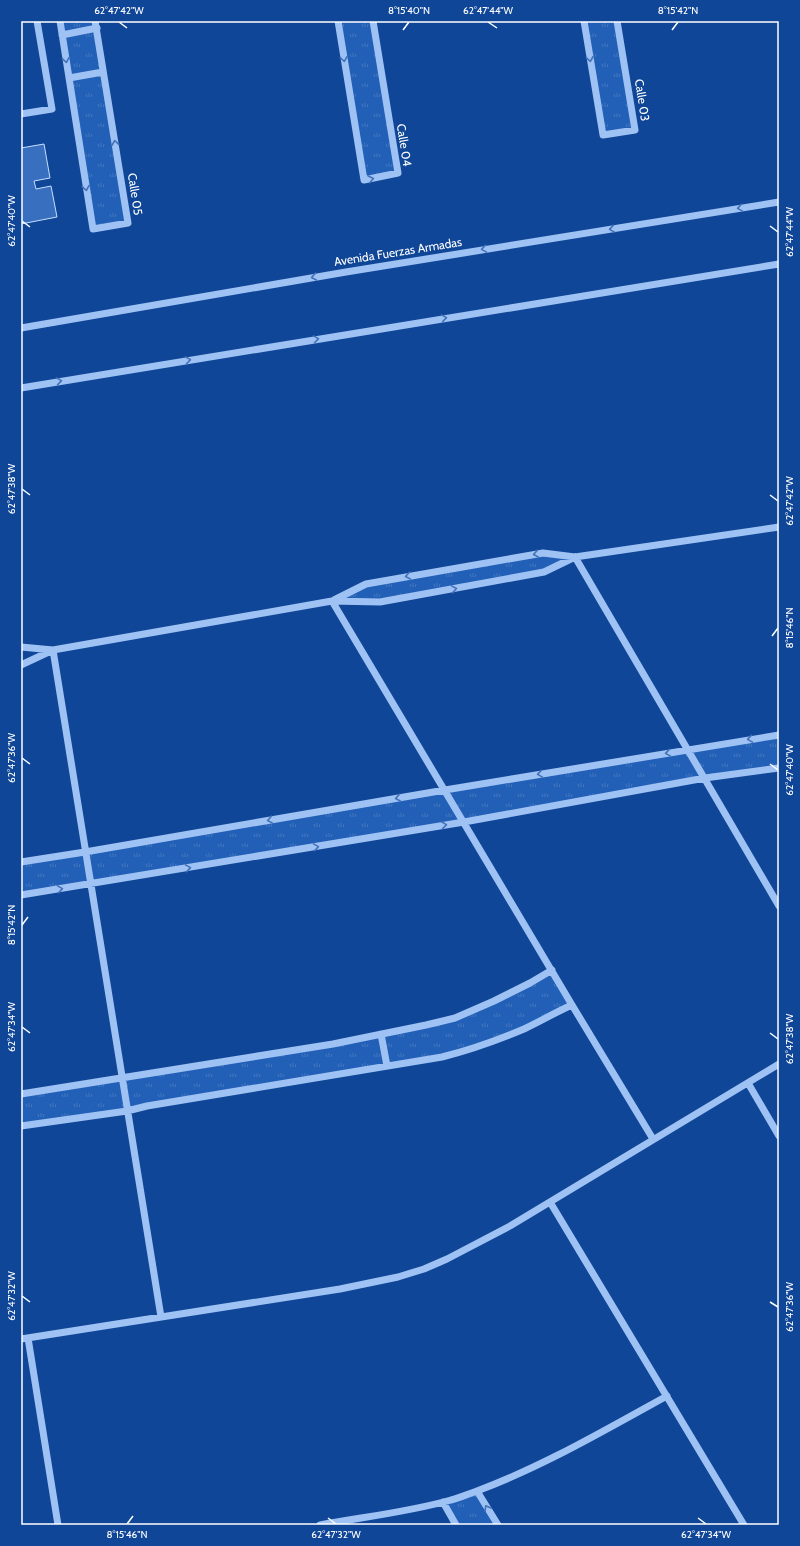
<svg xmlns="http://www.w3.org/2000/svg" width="800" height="1546" viewBox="0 0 800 1546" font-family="Cabin,sans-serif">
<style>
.grass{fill:url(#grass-tufts)}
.building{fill:#3870bf;stroke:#c8defe}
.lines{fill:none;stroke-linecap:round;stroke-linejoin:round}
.minor{stroke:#9fc2f4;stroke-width:7}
.oneway{stroke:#4271b8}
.ticks{fill:none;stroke:#fff;stroke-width:1.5}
.labels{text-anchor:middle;stroke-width:3;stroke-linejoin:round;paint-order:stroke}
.street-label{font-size:12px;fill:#fff;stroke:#104697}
.neatline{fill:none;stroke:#fff;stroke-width:1.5}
.ticks-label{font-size:10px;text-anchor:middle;fill:#fff}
</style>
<defs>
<pattern id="grass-tufts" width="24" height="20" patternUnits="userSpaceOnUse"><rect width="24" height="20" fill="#225fb6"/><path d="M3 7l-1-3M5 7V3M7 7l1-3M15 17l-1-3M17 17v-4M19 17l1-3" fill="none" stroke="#4377c1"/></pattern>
</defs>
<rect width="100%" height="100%" fill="#104697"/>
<path class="grass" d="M 60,21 L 95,21 L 128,223 L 93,229 Z
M 338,21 L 373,21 L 398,173 L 364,180 Z
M 584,21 L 617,21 L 635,130 L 603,135 Z
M 543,553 L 575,557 L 544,572 L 380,602 L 332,601 L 366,584 Z
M 779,736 L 779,767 L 21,895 L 21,862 Z
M 553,972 L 571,1004 L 526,1028 L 463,1052 L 21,1126 L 21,1094 L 333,1044 L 455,1018 Z
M 477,1491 L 498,1525 L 456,1525 L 443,1502 Z"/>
<path class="building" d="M 44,144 L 50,178 L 34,181 L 36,189 L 51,186 L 57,217 L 21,224 L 21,148 Z"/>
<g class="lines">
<path class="minor" d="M 60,21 L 93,229 L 128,223 L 95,21
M 338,21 L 364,180 L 398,173 L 373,21
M 584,21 L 603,135 L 635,130 L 617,21
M 62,35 L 97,28
M 69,78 L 103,72
M 21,114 L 52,109 L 37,21
M 21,328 L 346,272 L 779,202
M 21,388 L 779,264
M 575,557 L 779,906
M 334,600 L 366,584 L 543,553 L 575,557 L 779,527
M 332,601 L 572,1005 L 653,1139
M 21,647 L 53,650
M 53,650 L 161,1317
M 21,665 L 53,650 L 332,601 L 380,602 L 544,572 L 575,557
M 21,862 L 85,852 L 445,790 L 779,735
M 21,895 L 464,822 L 705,778 L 779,768
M 381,1034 L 387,1066
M 748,1083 L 779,1136
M 21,1094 L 333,1044 L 426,1025 L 455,1018 L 494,1001 L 530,983 L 552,970
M 21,1126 L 127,1111 L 147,1106 L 442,1057 C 470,1050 498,1040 524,1029 C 541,1021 556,1012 572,1005
M 550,1202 L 744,1525
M 28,1338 L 58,1525
M 21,1339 L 340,1289 L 398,1277 L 424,1269 L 447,1259 L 510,1226 L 779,1064
M 477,1491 L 498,1525
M 443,1502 L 456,1525
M 320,1525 C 363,1517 409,1512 451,1500 C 460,1498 468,1494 477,1491 C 544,1466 605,1430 667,1396"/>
</g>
<defs><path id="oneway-chevron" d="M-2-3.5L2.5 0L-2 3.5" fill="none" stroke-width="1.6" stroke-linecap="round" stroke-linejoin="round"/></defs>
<g class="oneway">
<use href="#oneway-chevron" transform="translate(344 59) rotate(81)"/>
<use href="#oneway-chevron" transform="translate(590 59) rotate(81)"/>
<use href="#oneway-chevron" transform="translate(66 60) rotate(81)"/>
<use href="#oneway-chevron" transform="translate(115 143) rotate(-99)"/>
<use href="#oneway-chevron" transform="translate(371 179) rotate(-12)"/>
<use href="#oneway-chevron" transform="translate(86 188) rotate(81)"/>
<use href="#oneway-chevron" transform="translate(740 208) rotate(171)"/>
<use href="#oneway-chevron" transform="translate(612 229) rotate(171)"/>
<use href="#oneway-chevron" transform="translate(484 249) rotate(171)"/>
<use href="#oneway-chevron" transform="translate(314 277) rotate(170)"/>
<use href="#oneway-chevron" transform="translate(444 318) rotate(-9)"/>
<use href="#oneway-chevron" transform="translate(316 339) rotate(-9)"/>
<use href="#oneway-chevron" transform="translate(188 360) rotate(-9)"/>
<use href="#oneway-chevron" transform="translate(59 381) rotate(-9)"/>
<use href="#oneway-chevron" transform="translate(536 554) rotate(170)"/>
<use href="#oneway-chevron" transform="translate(408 576) rotate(170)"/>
<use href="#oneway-chevron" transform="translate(454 589) rotate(-10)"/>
<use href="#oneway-chevron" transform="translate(750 739) rotate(171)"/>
<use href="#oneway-chevron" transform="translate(668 753) rotate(171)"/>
<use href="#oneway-chevron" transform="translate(540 774) rotate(171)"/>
<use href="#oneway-chevron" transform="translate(398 798) rotate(170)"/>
<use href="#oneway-chevron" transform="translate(270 820) rotate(170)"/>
<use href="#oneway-chevron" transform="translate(444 825) rotate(-9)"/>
<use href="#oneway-chevron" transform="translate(316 847) rotate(-9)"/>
<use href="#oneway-chevron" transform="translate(188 868) rotate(-9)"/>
<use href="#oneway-chevron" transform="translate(60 889) rotate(-9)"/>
<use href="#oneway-chevron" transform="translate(487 1508) rotate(-121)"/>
</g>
<path class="ticks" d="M 119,22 L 127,28M 488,22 L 497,28M 403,30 L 409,22M 672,30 L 678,22M 22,221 L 30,227M 770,226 L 778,232M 22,489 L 30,495M 770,495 L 778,501M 772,636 L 778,628M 22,758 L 30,764M 770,764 L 778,770M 22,925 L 28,917M 22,1027 L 30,1033M 770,1033 L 778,1039M 22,1296 L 30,1302M 770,1302 L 778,1307M 328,1518 L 336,1524M 698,1518 L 706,1524M 127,1524 L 133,1516"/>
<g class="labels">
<g class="street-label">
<text transform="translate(642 100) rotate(81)" y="4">Calle 03</text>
<text transform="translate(404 145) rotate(81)" y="4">Calle 04</text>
<text transform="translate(135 194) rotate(81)" y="4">Calle 05</text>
<text transform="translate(398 252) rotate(-9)" y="4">Avenida Fuerzas Armadas</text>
</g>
</g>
<rect width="800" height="1546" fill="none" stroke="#104697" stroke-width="44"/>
<rect x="22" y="22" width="756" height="1502" class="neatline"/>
<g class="ticks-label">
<text x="119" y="14">62°47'42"W</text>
<text x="409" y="14">8°15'40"N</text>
<text x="488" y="14">62°47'44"W</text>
<text x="678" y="14">8°15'42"N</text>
<text transform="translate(11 221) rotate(-90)" y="4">62°47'40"W</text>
<text transform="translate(789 232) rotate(-90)" y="4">62°47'44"W</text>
<text transform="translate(11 489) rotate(-90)" y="4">62°47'38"W</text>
<text transform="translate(789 501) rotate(-90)" y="4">62°47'42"W</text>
<text transform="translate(789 628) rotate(-90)" y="4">8°15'46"N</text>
<text transform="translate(11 758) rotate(-90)" y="4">62°47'36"W</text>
<text transform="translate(789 770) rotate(-90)" y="4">62°47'40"W</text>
<text transform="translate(11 925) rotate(-90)" y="4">8°15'42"N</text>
<text transform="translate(11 1027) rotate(-90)" y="4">62°47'34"W</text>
<text transform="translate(789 1039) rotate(-90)" y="4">62°47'38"W</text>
<text transform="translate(11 1296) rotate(-90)" y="4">62°47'32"W</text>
<text transform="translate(789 1307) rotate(-90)" y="4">62°47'36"W</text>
<text x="127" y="1538">8°15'46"N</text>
<text x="336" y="1538">62°47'32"W</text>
<text x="706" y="1538">62°47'34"W</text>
</g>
</svg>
